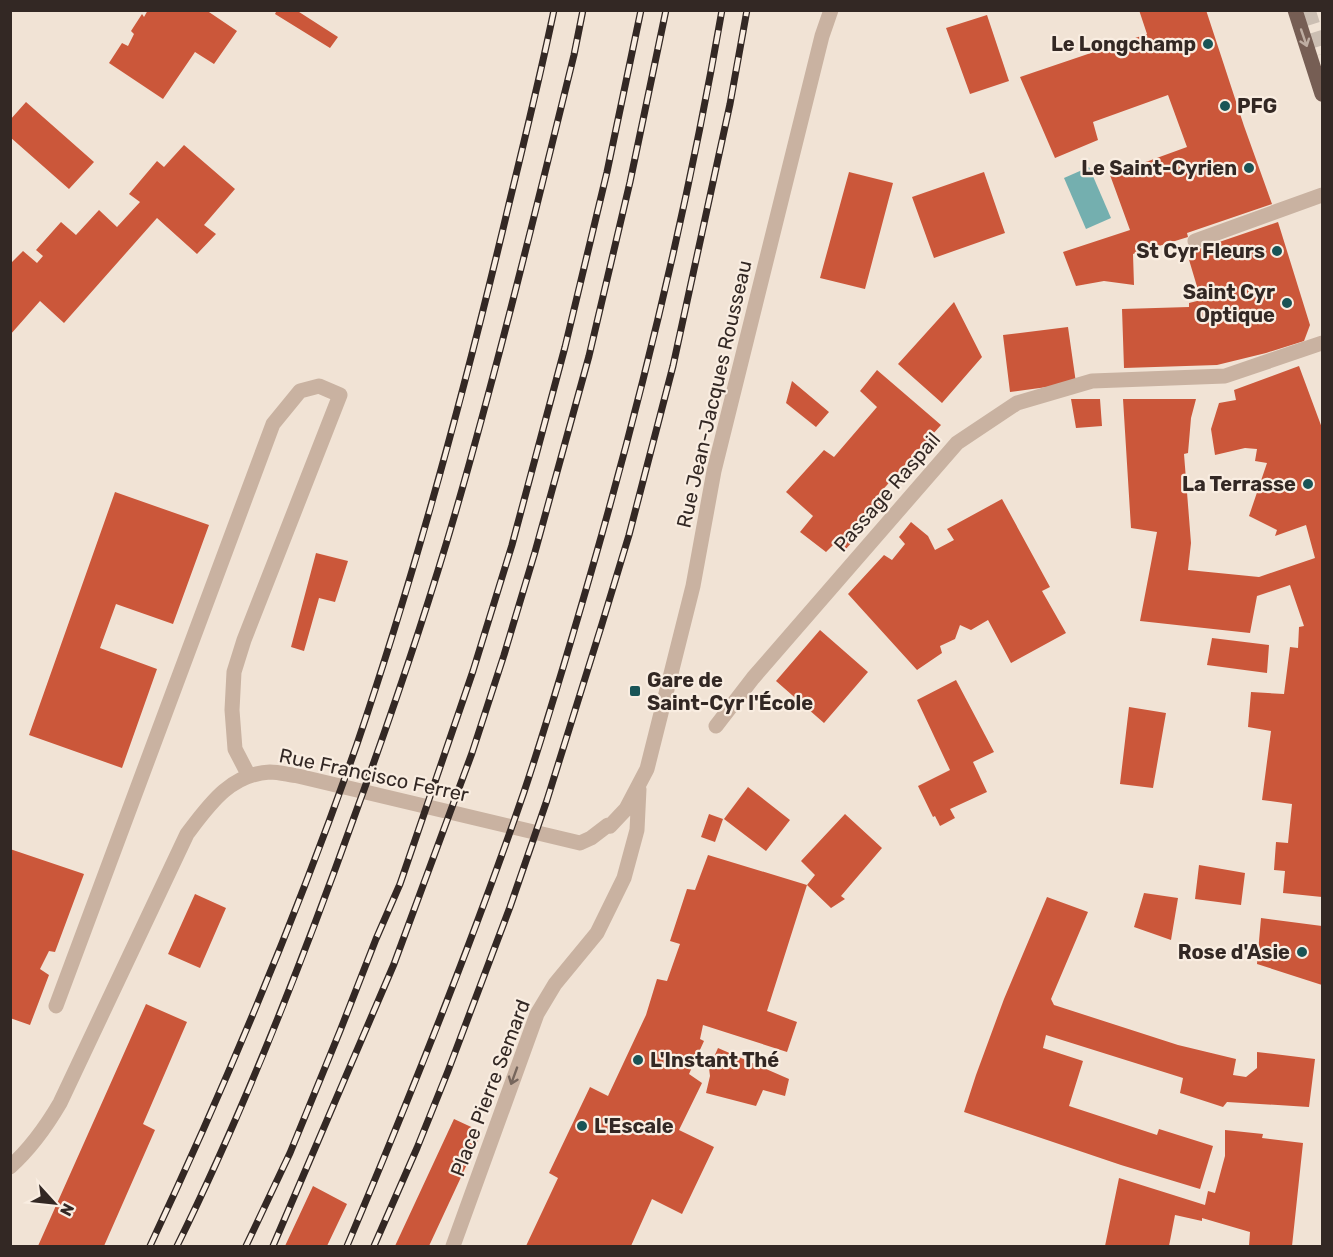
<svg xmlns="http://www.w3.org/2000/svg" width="1333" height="1257" viewBox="0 0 1333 1257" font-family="Rubik,sans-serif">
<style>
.water{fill:#74afaf}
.building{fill:#cb573a}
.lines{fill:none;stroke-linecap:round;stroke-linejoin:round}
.major-tunnel{stroke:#cbbeb2;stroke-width:15;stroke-dasharray:15 8;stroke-linecap:butt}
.minor{stroke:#c9b2a1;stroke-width:15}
.major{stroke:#765e54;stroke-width:15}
.rail-casing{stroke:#332824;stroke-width:7}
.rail{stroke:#f9ede1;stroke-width:4.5;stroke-dasharray:14;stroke-linecap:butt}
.oneway{stroke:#beada2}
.oneway2{stroke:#76665c}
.poi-dot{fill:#195456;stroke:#f9ede1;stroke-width:2}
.labels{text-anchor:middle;stroke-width:4.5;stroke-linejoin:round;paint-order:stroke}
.poi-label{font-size:20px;font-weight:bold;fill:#332824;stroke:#f9ede1;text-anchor:end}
.street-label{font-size:20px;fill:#332824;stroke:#f9ede1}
</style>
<rect width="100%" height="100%" fill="#f1e3d5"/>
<path class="water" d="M 1089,167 L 1111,218 L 1086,229 L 1064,178 Z"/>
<path class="building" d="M 148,10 L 206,10 L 237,31 L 214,64 L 195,52 L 163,99 L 109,63 L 122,43 L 128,46 L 134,34 L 131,31 L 142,14 L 144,17 Z
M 277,10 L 296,10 L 338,37 L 330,48 L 275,14 Z
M 1139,10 L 1206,10 L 1244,126 L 1272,204 L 1187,233 L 1188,237 L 1133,254 L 1134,285 L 1104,281 L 1076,286 L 1063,252 L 1130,230 L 1110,175 L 1187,147 L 1168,95 L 1093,122 L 1098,140 L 1055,158 L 1020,77 L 1147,34 Z
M 987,15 L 1009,81 L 970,94 L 946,28 Z
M 26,102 L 94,162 L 69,189 L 10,137 L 10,120 Z
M 184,145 L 235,189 L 204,225 L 216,234 L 197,254 L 157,218 L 64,323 L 40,301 L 10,335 L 10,264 L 23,251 L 37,263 L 43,256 L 36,250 L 61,222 L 76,235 L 99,210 L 117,227 L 140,202 L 129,194 L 157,161 L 164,167 Z
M 849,172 L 893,183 L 865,289 L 820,278 Z
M 984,172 L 1005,233 L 934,258 L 912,197 Z
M 1278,222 L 1310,325 L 1304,341 L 1266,353 L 1217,365 L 1124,368 L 1122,309 L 1189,307 L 1189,303 L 1201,300 L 1187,253 Z
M 954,302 L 982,357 L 942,403 L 898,364 Z
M 1068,327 L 1076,383 L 1010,392 L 1003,335 Z
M 1299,366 L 1322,428 L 1322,897 L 1283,893 L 1285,871 L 1274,870 L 1276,842 L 1288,843 L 1292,804 L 1262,800 L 1271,731 L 1248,727 L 1251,692 L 1284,694 L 1290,647 L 1298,648 L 1299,627 L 1304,626 L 1290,585 L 1257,596 L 1250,633 L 1140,621 L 1157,532 L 1131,528 L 1123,399 L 1196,399 L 1191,418 L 1188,453 L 1184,454 L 1191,543 L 1188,570 L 1259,577 L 1315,558 L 1306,525 L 1275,536 L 1277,530 L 1249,516 L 1267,463 L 1255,461 L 1257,449 L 1245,448 L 1215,455 L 1211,429 L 1219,403 L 1236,400 L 1234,390 Z
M 877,370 L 941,425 L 878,495 L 888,502 L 845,550 L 836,542 L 826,552 L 800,532 L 813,516 L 786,492 L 824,450 L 834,457 L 877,407 L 860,391 Z
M 792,381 L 829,412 L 816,427 L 786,403 Z
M 1071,399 L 1100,399 L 1102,426 L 1076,428 Z
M 115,492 L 209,525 L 173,624 L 116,604 L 100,648 L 157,669 L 122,768 L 29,735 Z
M 1002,499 L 1050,587 L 1042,591 L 1066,633 L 1011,663 L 988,620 L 971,630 L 960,625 L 955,639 L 940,646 L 942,653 L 917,670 L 848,594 L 884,555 L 892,560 L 905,544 L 899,537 L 911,522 L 928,536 L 935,550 L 954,540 L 947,529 Z
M 316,553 L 348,561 L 335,602 L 319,598 L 304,651 L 291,647 Z
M 820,630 L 868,672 L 824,723 L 776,681 Z
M 1212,638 L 1269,645 L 1267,673 L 1207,665 Z
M 956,680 L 994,752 L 973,762 L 987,792 L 950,809 L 955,818 L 940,826 L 935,816 L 933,817 L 918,786 L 950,770 L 917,700 Z
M 1129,707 L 1166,713 L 1153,788 L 1120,784 Z
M 748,787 L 790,820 L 766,851 L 724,819 Z
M 709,814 L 723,819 L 715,842 L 701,837 Z
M 845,814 L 882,848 L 841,896 L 845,899 L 831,908 L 807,885 L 815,875 L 801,861 Z
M 10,849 L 84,874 L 55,952 L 49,951 L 40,969 L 49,975 L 30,1025 L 10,1018 Z
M 708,855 L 807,885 L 767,1011 L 797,1022 L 787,1052 L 703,1025 L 700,1039 L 704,1041 L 689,1074 L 702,1083 L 679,1130 L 714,1147 L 682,1214 L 652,1199 L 631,1246 L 526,1246 L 558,1178 L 549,1173 L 590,1087 L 608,1096 L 646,1015 L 657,979 L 667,981 L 680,944 L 670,941 L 687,889 L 695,890 Z
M 1199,865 L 1245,873 L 1241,905 L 1195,899 Z
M 1144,893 L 1178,898 L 1171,940 L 1134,927 Z
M 195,894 L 226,908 L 200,968 L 168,954 Z
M 1047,897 L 1088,912 L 1051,999 L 1054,1005 L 1178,1045 L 1236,1059 L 1233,1075 L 1246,1077 L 1257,1068 L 1257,1052 L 1315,1059 L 1309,1107 L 1227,1102 L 1223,1107 L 1180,1093 L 1183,1078 L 1046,1035 L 1043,1048 L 1083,1061 L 1069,1106 L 1157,1135 L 1159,1129 L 1213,1146 L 1200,1189 L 1121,1165 L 964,1112 L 976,1075 L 1004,999 Z
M 1261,918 L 1322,926 L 1322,985 L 1257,964 Z
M 146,1004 L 187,1022 L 143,1124 L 155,1130 L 104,1246 L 38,1246 Z
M 718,1048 L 789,1079 L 785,1096 L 763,1090 L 756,1106 L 706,1093 L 710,1076 L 709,1068 Z
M 454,1119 L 482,1132 L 429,1246 L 395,1246 Z
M 1225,1130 L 1263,1134 L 1262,1138 L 1303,1143 L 1292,1246 L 1249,1246 L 1250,1232 L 1202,1218 L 1202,1221 L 1175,1215 L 1169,1246 L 1105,1246 L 1119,1178 L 1205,1205 L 1208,1191 L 1215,1193 L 1225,1156 Z
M 313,1186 L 347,1204 L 327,1246 L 285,1246 Z"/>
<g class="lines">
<path class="major-tunnel" d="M 1308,10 L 1322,54"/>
<path class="minor" d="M 1195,241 L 1322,195
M 716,726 L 753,678 L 957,443 L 1017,403 L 1092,381 L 1225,376 L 1322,343
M 56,1006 L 273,424 L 300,391 L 319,386 L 340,395 L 244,640 L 234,672 L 232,710 L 235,749 L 249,776
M 10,1167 C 31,1148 46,1127 60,1103 L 187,834 C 209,805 230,774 270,772 C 279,772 289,775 298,776 L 580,843 L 591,838 L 608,825 L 610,826 L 626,809 L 647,769 L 693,586 L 714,471 L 822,36 L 831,10
M 453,1246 L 537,1014 L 555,984 L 597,933 L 624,878 L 637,830 L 639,789"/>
<path class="major" d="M 1295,10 L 1322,94"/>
<g class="rail-casing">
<path id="rail" d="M 150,1246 C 227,1082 297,915 357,744 C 417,568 465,389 508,208 C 524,142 540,77 554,10
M 177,1246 C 245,1108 301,965 353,820 C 390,719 425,617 455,514 C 499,362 536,209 574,55 L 583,10
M 246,1246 L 290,1153 L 340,1031 L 376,939 L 400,884 L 473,671 L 512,545 L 565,347 L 607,172 L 641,10
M 273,1246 L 394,964 L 472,753 L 504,655 L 535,552 L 589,356 L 630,182 L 666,10
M 347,1246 C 410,1097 471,946 524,792 C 550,714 573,635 596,555 C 647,376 690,194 722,10
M 374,1246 L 417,1148 L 448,1071 L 510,907 L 547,800 L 602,624 L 629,535 L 673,366 L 730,104 L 747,10"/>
</g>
<use href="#rail" class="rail"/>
</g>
<defs><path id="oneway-shaft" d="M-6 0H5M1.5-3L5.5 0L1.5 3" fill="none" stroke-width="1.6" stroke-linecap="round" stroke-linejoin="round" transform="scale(1.5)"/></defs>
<use class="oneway" href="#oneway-shaft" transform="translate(1304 38) rotate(71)"/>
<use class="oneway2" href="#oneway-shaft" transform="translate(514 1076) rotate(110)"/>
<g class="poi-dot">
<circle cx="1208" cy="44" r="6"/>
<circle cx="1225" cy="106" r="6"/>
<circle cx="1249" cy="168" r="6"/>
<circle cx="1277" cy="251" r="6"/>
<circle cx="1287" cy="303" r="6"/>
<circle cx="1308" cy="484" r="6"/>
<rect x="629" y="685" width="12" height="12" rx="3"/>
<circle cx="1302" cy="952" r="6"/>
<circle cx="638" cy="1060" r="6"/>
<circle cx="582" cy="1126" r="6"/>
</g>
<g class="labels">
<g class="poi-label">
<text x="1196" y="51">Le Longchamp</text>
<text x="1237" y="113" text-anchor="start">PFG</text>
<text x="1237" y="175">Le Saint-Cyrien</text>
<text x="1265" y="258">St Cyr Fleurs</text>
<text x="1275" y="299">Saint Cyr<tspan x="1275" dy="23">Optique</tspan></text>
<text x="1296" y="491">La Terrasse</text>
<text x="647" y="687" text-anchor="start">Gare de<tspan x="647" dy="23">Saint-Cyr l'École</tspan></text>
<text x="1290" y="959">Rose d'Asie</text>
<text x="650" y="1067" text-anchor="start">L'Instant Thé</text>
<text x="594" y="1133" text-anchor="start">L'Escale</text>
</g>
<g class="street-label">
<text transform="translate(714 394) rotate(-77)" y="7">Rue Jean-Jacques Rousseau</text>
<text transform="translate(887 492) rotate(-49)" y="7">Passage Raspail</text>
<text transform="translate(374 775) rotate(12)" y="7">Rue Francisco Ferrer</text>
<text transform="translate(490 1088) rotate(-69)" y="7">Place Pierre Semard</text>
</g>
</g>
<rect width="1333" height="1257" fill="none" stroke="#332824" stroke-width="24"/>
<g transform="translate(54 1203) rotate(117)" stroke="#f9ede1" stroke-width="4.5" paint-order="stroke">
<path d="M0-4.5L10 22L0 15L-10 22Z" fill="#332824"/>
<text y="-9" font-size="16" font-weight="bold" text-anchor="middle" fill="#332824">N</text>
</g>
</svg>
